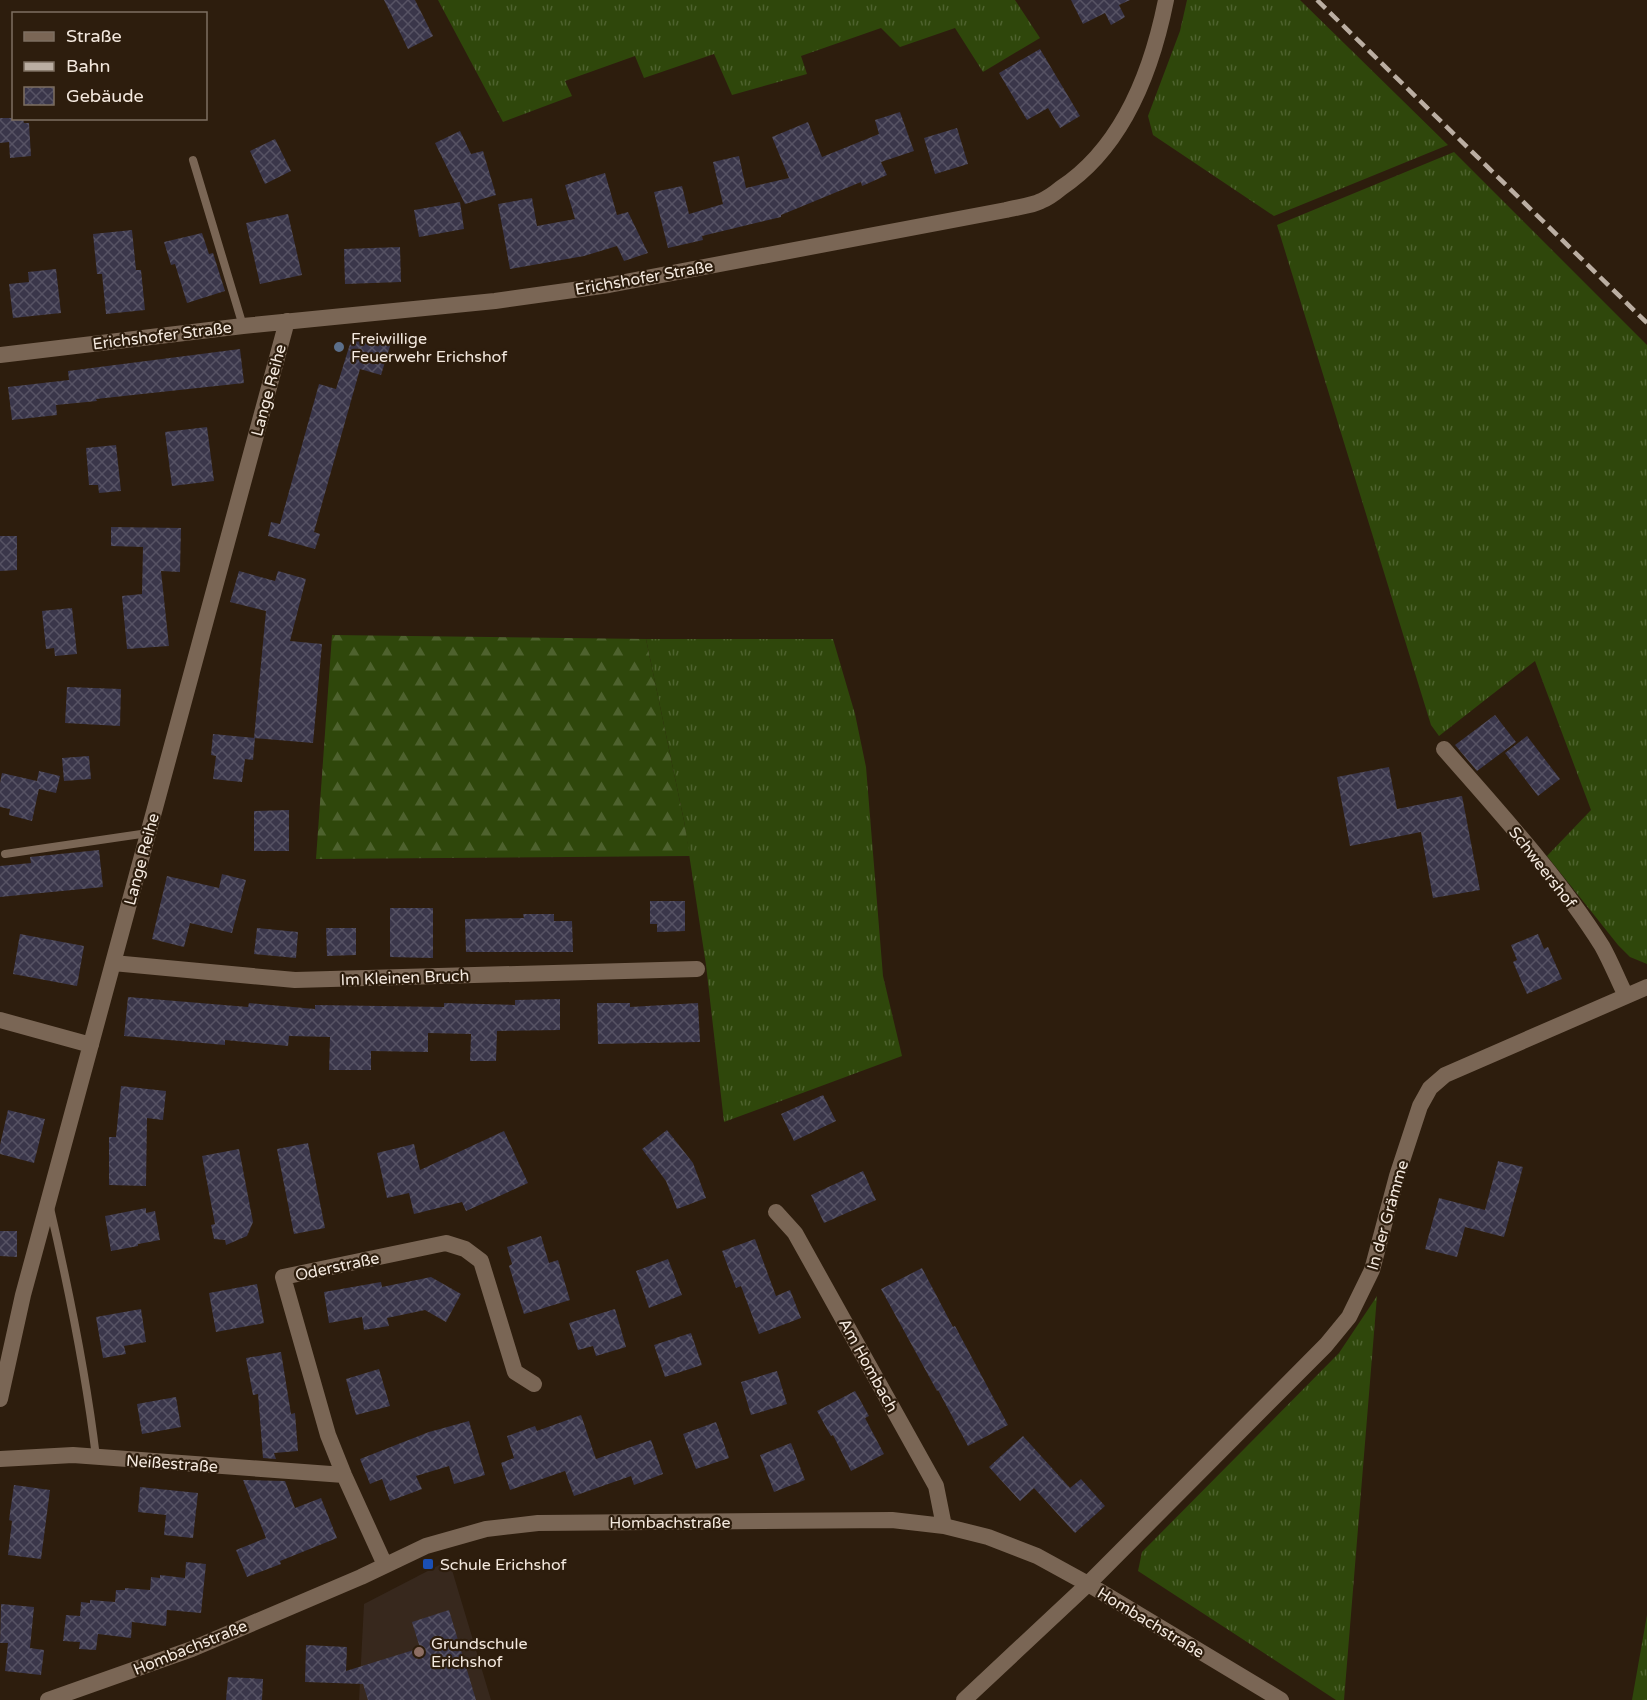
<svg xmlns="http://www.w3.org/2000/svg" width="1647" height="1700" viewBox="0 0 1647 1700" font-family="'Varela Round',sans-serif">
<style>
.education{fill:#37281d}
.grass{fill:url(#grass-tufts)}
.forest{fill:url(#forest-firs)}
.building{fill:url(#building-cross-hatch)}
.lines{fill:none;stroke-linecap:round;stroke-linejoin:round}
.service{stroke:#7a6655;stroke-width:8}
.minor{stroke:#7a6655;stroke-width:16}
.rail{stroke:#bbaea2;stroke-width:4.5;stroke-dasharray:12 6;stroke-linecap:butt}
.service-dot{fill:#5c6f8a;stroke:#2d1d0d;stroke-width:2}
.transit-dot{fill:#1a4fb4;stroke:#2d1d0d;stroke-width:2}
.education-dot{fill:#8d6e63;stroke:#2d1d0d;stroke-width:2}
.labels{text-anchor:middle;stroke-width:4.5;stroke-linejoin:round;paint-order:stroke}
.street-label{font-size:16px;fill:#f4e9df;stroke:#2d1d0d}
.poi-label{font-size:16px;fill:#f4e9df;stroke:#2d1d0d;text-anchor:start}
</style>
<defs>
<pattern id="grass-tufts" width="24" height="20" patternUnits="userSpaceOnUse" patternTransform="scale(1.5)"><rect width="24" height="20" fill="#2f470b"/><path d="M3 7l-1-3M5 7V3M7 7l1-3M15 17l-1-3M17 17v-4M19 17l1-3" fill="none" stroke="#4e622e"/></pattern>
<pattern id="forest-firs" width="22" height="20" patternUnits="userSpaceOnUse" patternTransform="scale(1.5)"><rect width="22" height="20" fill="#2f470b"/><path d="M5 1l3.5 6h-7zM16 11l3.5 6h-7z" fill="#4e622e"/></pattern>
<pattern id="building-cross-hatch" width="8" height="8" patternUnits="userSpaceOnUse" patternTransform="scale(1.5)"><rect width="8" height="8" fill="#3a364a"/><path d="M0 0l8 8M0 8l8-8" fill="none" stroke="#575364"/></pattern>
</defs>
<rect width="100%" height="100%" fill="#2d1d0d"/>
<path class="education" d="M 449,1560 L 491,1700 L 359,1700 L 364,1604 Z"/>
<path class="grass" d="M 438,0 L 1015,0 L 1040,38 L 983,72 L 955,28 L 900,47 L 881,28 L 801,56 L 807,74 L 732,95 L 714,54 L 644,78 L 635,56 L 565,81 L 572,96 L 503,122 Z
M 1187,0 L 1300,0 L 1448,145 L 1274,216 L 1153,135 L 1148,116 L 1180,31 Z
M 1454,152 L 1647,345 L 1647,964 L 1630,957 L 1618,945 L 1547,856 L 1591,810 L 1535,661 L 1439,736 L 1431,725 L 1277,225 Z
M 646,639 L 833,639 L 855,714 L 866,767 L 883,976 L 902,1056 L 724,1122 L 706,965 L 684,821 Z
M 1377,1296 L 1344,1700 L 1336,1700 L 1138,1571 L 1142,1552 L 1339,1353 Z
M 1647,1615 L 1647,1700 L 1632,1700 Z"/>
<path class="forest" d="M 332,635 L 646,639 L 684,821 L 690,856 L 316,859 Z"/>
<path class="building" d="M 384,0 L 415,0 L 433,36 L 408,49 Z
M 1071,0 L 1130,0 L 1119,5 L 1125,17 L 1111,25 L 1105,13 L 1083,24 Z
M 1040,49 L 1080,116 L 1060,128 L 1048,108 L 1027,120 L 999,73 Z
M 900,112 L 914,151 L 881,162 L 887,175 L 862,186 L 861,182 L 781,215 L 781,217 L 702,236 L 703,240 L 668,248 L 654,192 L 682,186 L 689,214 L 723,204 L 713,162 L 739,156 L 746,188 L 789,178 L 772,137 L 808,122 L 822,157 L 879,134 L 875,120 Z
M 0,118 L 23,118 L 24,123 L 29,123 L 31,156 L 10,158 L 9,142 L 0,143 Z
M 957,128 L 968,164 L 935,174 L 924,138 Z
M 460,131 L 471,154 L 483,151 L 496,195 L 465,204 L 435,143 Z
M 275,139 L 291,171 L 265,184 L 250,151 Z
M 605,173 L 617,215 L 628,212 L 648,253 L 624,261 L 617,246 L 584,256 L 510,269 L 498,204 L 532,198 L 537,226 L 575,219 L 565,185 Z
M 460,202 L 464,229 L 419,237 L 414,210 Z
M 288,214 L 302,275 L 260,284 L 246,223 Z
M 132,230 L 136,270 L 141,270 L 145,310 L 106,314 L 102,274 L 97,274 L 93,234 Z
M 202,233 L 209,254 L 213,253 L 225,291 L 187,303 L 175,264 L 171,265 L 164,242 Z
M 400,247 L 401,282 L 345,284 L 344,249 Z
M 56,269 L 61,313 L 13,318 L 9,284 L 29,282 L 28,272 Z
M 354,331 L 391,343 L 381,375 L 360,369 L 314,532 L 320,534 L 315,549 L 268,536 L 271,522 L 280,524 L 319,384 L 336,389 Z
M 240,349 L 244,383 L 96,399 L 97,401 L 56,405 L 57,415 L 12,420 L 8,387 L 69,380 L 68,371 Z
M 207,427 L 214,481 L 172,486 L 165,432 Z
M 116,445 L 121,491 L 99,493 L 98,485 L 89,485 L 86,448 Z
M 111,527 L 181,528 L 180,572 L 161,571 L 169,646 L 127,649 L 122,596 L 142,594 L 143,547 L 111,546 Z
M 0,536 L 17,536 L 17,570 L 0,571 Z
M 239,571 L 275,581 L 278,571 L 306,579 L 290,641 L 322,644 L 313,743 L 254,738 L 266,611 L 230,602 Z
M 72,608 L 77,654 L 55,656 L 54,648 L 46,649 L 42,611 Z
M 67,687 L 121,689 L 120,726 L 65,723 Z
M 1495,715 L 1516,742 L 1477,771 L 1455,745 Z
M 213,734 L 255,738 L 253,760 L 245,759 L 242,782 L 213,779 L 216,756 L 211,755 Z
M 1527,736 L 1560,779 L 1538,796 L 1505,753 Z
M 89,756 L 91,779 L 64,781 L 62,758 Z
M 1389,767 L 1397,809 L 1462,796 L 1480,890 L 1433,898 L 1421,832 L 1350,846 L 1337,777 Z
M 39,771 L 60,776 L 56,793 L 39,789 L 32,821 L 9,815 L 10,809 L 0,807 L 0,783 L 2,773 L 37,781 Z
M 289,810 L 289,851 L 254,851 L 254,811 Z
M 99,850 L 103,887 L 0,897 L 0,866 L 31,863 L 30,857 Z
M 222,874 L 246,880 L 232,933 L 190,923 L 184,947 L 152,939 L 167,876 L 219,888 Z
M 650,901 L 685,901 L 685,931 L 657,932 L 657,924 L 650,924 Z
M 390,908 L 433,908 L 433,958 L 390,957 Z
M 523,914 L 554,914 L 554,921 L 572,921 L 573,952 L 466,952 L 465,919 L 524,918 Z
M 257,928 L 298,932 L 296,958 L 254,954 Z
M 326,928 L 356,928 L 356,955 L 327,956 Z
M 20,934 L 84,946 L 77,986 L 13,974 Z
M 1538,934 L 1544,949 L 1548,947 L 1562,979 L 1527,994 L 1513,962 L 1517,960 L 1511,945 Z
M 128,997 L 248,1007 L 249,1003 L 315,1009 L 315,1005 L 444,1007 L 444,1003 L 515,1005 L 515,1000 L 560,999 L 560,1030 L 497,1031 L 496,1061 L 470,1061 L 471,1034 L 428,1033 L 428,1052 L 371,1051 L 371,1070 L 329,1070 L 330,1037 L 289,1036 L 288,1046 L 225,1040 L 225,1045 L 124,1036 Z
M 597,1003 L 630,1003 L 630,1007 L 698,1003 L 700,1042 L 598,1044 Z
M 121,1086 L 166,1091 L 163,1120 L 147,1118 L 146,1186 L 109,1185 L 109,1137 L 116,1137 Z
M 823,1095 L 836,1121 L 794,1141 L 781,1114 Z
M 8,1110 L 45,1119 L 34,1163 L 0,1154 L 0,1145 Z
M 667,1130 L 693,1163 L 706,1198 L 677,1209 L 666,1181 L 642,1149 Z
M 504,1131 L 528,1183 L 466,1211 L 462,1202 L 414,1214 L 409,1193 L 387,1198 L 377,1153 L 414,1144 L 420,1170 Z
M 308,1143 L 325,1228 L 294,1234 L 277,1149 Z
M 239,1149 L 253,1222 L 247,1236 L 226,1245 L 225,1240 L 214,1239 L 211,1225 L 215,1224 L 202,1156 Z
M 1498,1161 L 1523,1167 L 1504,1237 L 1465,1227 L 1457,1257 L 1425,1249 L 1439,1198 L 1485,1210 Z
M 863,1171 L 876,1200 L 824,1223 L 811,1195 Z
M 146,1208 L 146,1213 L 155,1211 L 160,1240 L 138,1244 L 138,1246 L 111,1251 L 105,1216 Z
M 0,1231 L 17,1231 L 17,1257 L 0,1256 Z
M 541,1236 L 549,1263 L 558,1260 L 570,1300 L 524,1314 L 509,1266 L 512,1264 L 507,1247 Z
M 755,1239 L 776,1296 L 790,1290 L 801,1318 L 759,1334 L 741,1286 L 736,1288 L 722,1251 Z
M 668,1259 L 682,1295 L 649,1308 L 636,1271 Z
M 922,1268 L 953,1327 L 955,1326 L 1008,1425 L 968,1446 L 938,1390 L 937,1391 L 881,1289 Z
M 431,1277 L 461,1294 L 446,1322 L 425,1310 L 387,1318 L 389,1326 L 364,1330 L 362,1317 L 329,1323 L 324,1292 L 381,1282 L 382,1287 Z
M 257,1284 L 264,1323 L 216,1332 L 209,1293 Z
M 141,1309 L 146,1342 L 124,1346 L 126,1354 L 103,1358 L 96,1317 Z
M 615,1309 L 626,1347 L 596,1356 L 593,1346 L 578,1350 L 569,1323 Z
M 691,1333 L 702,1365 L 665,1377 L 654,1345 Z
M 281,1352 L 291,1414 L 295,1413 L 298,1451 L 274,1453 L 276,1459 L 263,1458 L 258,1394 L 253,1395 L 246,1358 Z
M 379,1369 L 390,1406 L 356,1415 L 346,1379 Z
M 777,1371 L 787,1404 L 751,1415 L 741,1382 Z
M 855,1391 L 869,1416 L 865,1418 L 884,1454 L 851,1471 L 833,1435 L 831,1436 L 817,1411 Z
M 176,1397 L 181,1427 L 142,1434 L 137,1404 Z
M 581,1415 L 596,1459 L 651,1440 L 663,1474 L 634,1485 L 631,1476 L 574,1496 L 565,1471 L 510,1490 L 501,1463 L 514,1458 L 507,1436 L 535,1426 L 537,1431 Z
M 469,1421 L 485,1475 L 454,1484 L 449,1466 L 416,1476 L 422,1489 L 390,1501 L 382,1479 L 370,1484 L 360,1459 L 429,1432 Z
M 716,1422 L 729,1458 L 696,1469 L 683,1434 Z
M 1023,1436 L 1070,1488 L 1081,1479 L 1105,1506 L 1075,1533 L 1034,1488 L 1020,1501 L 989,1467 Z
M 791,1443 L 805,1480 L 774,1492 L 760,1455 Z
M 243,1480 L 285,1481 L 295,1508 L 321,1498 L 337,1538 L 280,1561 L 281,1564 L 247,1577 L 236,1550 L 266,1538 Z
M 14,1485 L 50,1490 L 41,1559 L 8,1555 L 12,1521 L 9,1520 Z
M 140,1487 L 198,1493 L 193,1538 L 164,1535 L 166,1515 L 138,1512 Z
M 186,1562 L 206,1564 L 201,1613 L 167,1610 L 166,1626 L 132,1622 L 131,1638 L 98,1634 L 96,1650 L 79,1649 L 80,1642 L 63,1641 L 66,1615 L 80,1616 L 81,1602 L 90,1603 L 90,1600 L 115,1602 L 116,1590 L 125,1590 L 125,1588 L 150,1590 L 151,1577 L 160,1578 L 160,1575 L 185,1578 Z
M 1,1604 L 34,1607 L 30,1648 L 44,1650 L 41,1675 L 5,1671 L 8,1643 L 0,1643 Z
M 449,1610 L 476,1700 L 368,1700 L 363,1684 L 305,1682 L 306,1645 L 347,1647 L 346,1671 L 420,1648 L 412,1622 Z
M 228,1677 L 263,1679 L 262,1700 L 226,1700 Z"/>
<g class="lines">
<path class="service" d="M 193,160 L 243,326
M 5,854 L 148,833
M 50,1208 C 69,1290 86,1373 96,1457"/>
<path class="minor" d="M 0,355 L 243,326 L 495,301 L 609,285 L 1006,210 C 1017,207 1031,206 1041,201 C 1048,198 1055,193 1061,188 C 1123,147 1152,70 1166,0
M 1444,749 C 1499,812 1558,876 1602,946 C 1611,962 1618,980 1626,996
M 113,963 L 295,980 L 697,969
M 0,1020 L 91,1045
M 776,1212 L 795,1233 L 936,1486 L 944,1526
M 0,1399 L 23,1295 L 287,321
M 0,1459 L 73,1455 L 344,1475
M 385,1565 L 344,1475 L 328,1435 L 283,1277 L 446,1243 L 465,1249 L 481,1261 L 515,1372 L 534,1384
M 48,1700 L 192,1649 L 361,1577 L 426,1546 L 486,1529 L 538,1523 L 892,1520 L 944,1526 L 988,1537 L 1037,1556 L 1088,1584 L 1281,1700
M 964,1700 L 1088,1584 L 1326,1345 L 1349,1317 L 1372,1270 L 1397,1176 L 1420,1106 L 1430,1088 L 1445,1075 L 1647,987"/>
<path class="rail" d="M 1317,0 L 1647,323"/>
</g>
<circle class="service-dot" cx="339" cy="347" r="6"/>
<rect class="transit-dot" x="422" y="1558" width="12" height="12" rx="3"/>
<circle class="education-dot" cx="419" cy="1652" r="6"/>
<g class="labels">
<g class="street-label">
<text transform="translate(644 277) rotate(-10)" y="6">Erichshofer Straße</text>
<text transform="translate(162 335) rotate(-7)" y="6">Erichshofer Straße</text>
<text transform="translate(268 390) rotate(-75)" y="6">Lange Reihe</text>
<text transform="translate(141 859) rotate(-75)" y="6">Lange Reihe</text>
<text transform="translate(1543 867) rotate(52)" y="6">Schweershof</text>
<text transform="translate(405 977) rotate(-2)" y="6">Im Kleinen Bruch</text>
<text transform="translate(1387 1215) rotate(-74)" y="6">In der Grämme</text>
<text transform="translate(337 1266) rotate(-12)" y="6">Oderstraße</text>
<text transform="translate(869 1365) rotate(61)" y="6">Am Hombach</text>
<text transform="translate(172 1463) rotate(4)" y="6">Neißestraße</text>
<text x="670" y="1528">Hombachstraße</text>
<text transform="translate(1151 1622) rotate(31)" y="6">Hombachstraße</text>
<text transform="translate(190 1647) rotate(-22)" y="6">Hombachstraße</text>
</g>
<g class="poi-label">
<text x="351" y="344">Freiwillige<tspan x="351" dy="18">Feuerwehr Erichshof</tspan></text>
<text x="440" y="1570">Schule Erichshof</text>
<text x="431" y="1649">Grundschule<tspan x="431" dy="18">Erichshof</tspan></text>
</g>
</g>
<rect x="12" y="12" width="195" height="108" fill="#2d1d0d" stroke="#7d6f61" stroke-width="1.5"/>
<rect x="24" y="32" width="30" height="9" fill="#7a6655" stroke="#7d6f61" stroke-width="1.5"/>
<text x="66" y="42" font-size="18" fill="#f4e9df">Straße</text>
<rect x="24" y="62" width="30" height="9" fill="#bbaea2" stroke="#7d6f61" stroke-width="1.5"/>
<text x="66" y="72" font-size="18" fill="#f4e9df">Bahn</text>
<rect x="24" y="87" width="30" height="18" fill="url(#building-cross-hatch)" stroke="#7d6f61" stroke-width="1.5"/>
<text x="66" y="102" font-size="18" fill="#f4e9df">Gebäude</text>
</svg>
